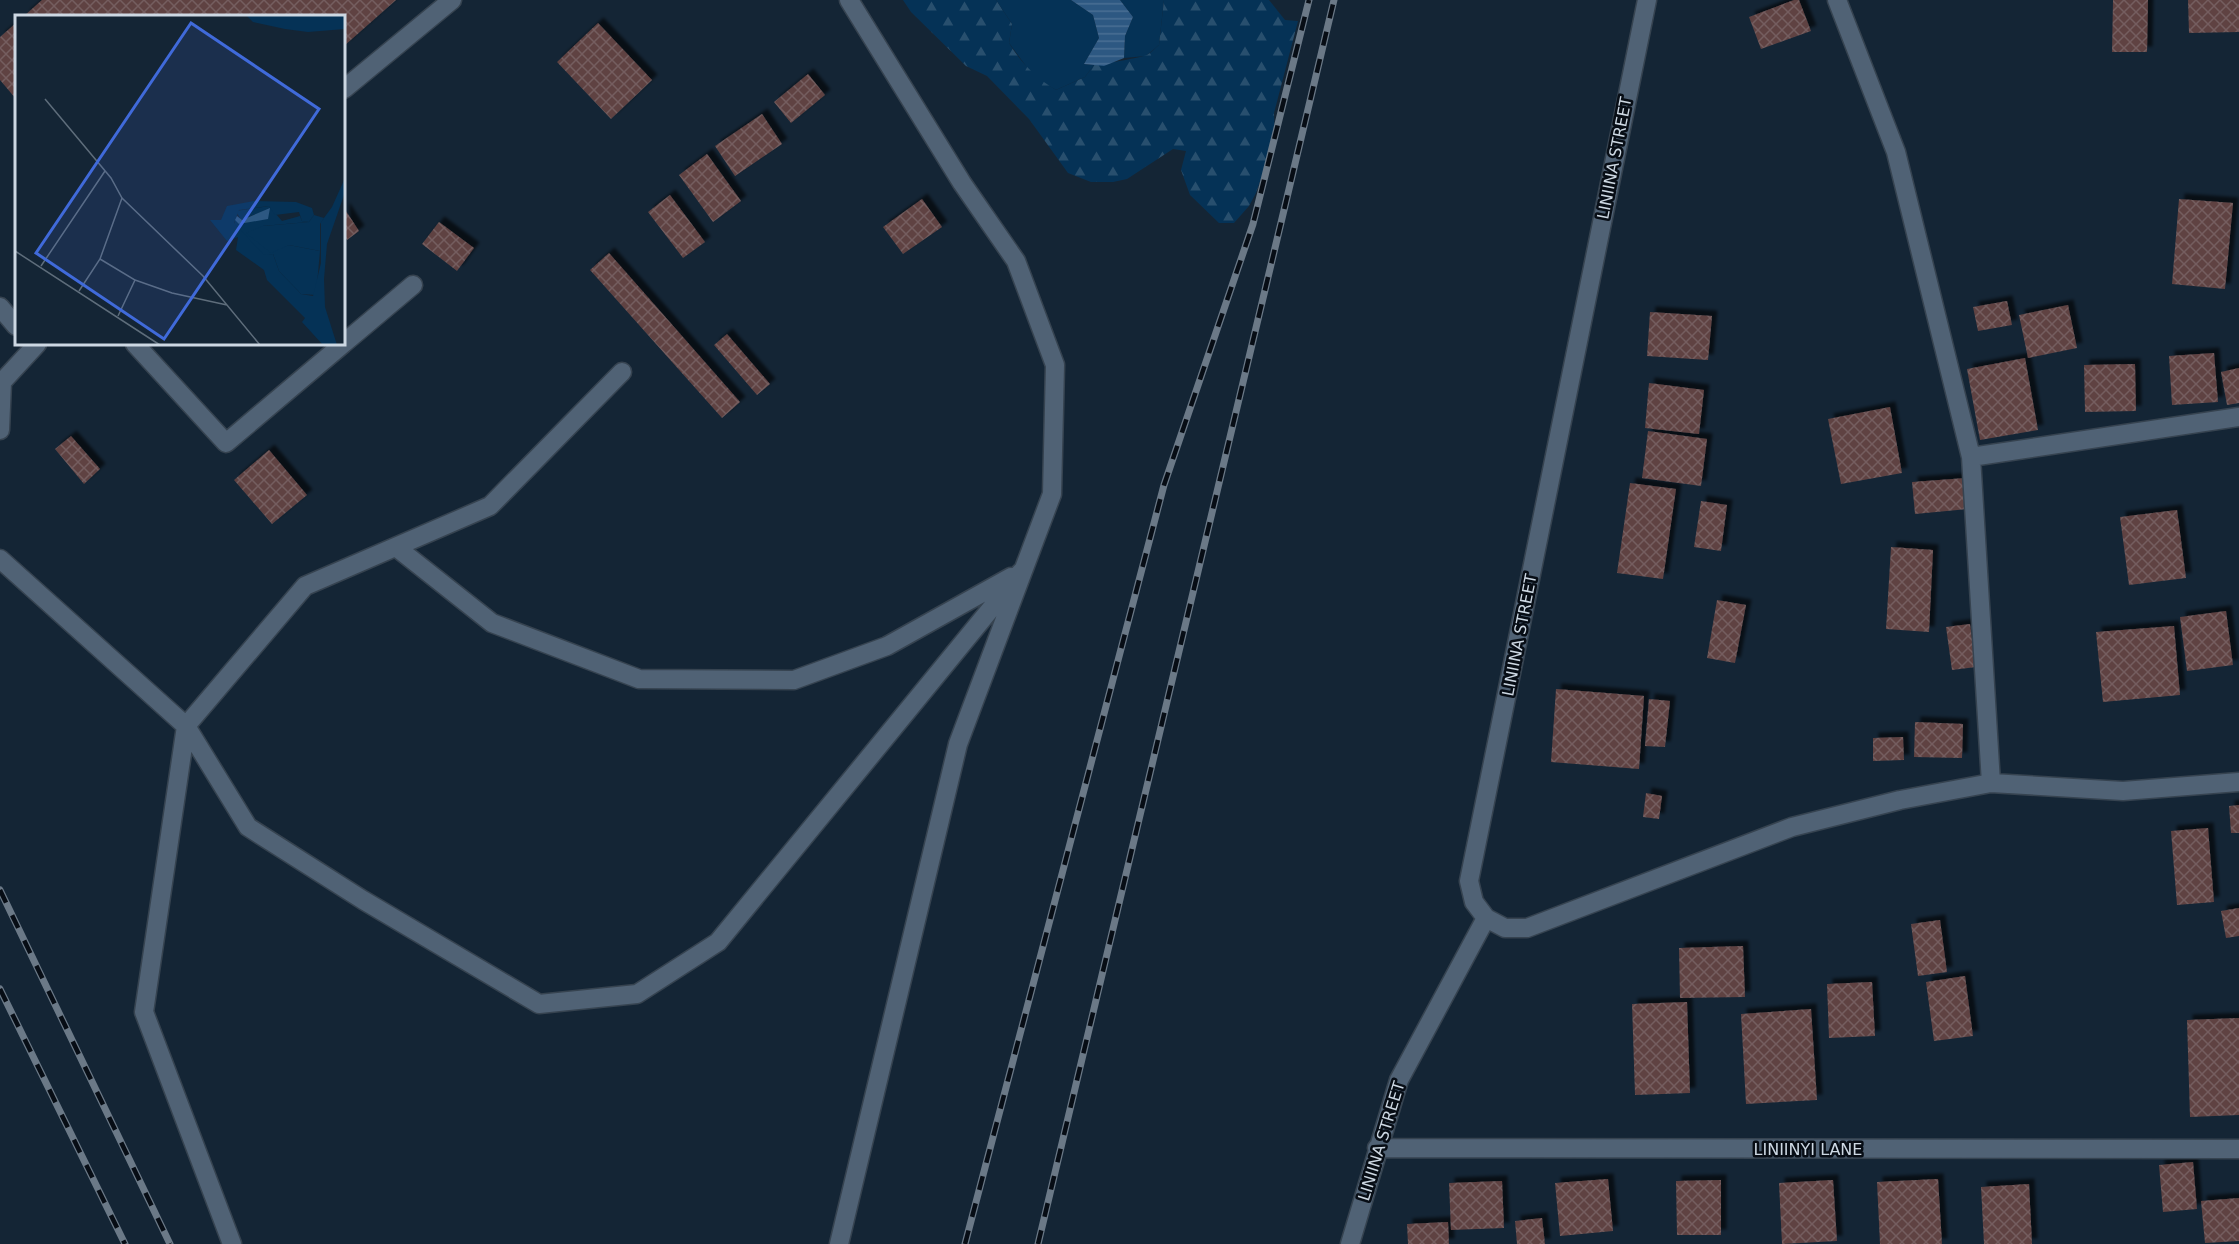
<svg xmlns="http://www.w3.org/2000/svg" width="2239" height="1244" viewBox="0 0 2239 1244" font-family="'DejaVu Sans',sans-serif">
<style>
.grass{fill:#053256}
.forest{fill:url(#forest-firs)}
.water{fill:url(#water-rules)}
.building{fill:url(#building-cross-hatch);filter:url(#shadow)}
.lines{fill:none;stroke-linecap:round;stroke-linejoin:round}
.lane-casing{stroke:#364350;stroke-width:21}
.street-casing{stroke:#364350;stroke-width:21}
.lane{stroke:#506275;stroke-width:18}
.street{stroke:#506275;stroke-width:18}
.rail-casing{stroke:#6b7987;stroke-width:7}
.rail{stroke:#070d15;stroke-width:4.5;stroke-dasharray:14;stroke-linecap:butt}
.labels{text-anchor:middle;stroke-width:5;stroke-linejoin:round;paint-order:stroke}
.street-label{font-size:16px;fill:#cdd8e3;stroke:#070d15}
.inset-road{fill:none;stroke:#5e6d7b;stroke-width:1.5}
.view{fill:#406ada;fill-opacity:0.15;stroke:#406ada;stroke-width:3}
.inset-edge{fill:none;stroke:#cdd8e3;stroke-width:3}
</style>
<defs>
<pattern id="forest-firs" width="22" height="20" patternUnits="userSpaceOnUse" patternTransform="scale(1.5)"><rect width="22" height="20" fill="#053256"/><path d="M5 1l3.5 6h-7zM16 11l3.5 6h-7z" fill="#284f6e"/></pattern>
<pattern id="water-rules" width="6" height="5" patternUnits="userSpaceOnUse" patternTransform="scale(1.5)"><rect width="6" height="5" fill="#2d5882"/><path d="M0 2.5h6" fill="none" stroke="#4a6f94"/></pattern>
<pattern id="building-cross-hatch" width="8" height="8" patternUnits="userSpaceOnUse" patternTransform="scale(1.5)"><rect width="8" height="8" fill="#5e4343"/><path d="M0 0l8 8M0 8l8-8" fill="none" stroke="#745d5e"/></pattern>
<filter id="shadow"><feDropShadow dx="5.5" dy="-5.5" stdDeviation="1.5" flood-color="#0009"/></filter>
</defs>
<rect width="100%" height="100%" fill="#142535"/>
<path class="grass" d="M 996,0 L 1071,0 L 1093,15 L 1099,38 L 1084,64 L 1094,65 L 1085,77 L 1056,90 L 1034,77 L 1009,43 L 1012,24 Z
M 1120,0 L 1164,0 L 1159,45 L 1146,56 L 1124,58 L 1125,36 L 1133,17 Z"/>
<path class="forest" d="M 903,0 L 996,0 L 1012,24 L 1009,43 C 1022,64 1035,77 1056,90 L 1085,77 L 1094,65 C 1100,65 1143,57 1147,55 C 1151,53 1155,48 1159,45 L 1164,0 L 1269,0 L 1285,20 L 1298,21 L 1274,113 L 1275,139 L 1256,193 L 1249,206 L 1234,223 L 1219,223 L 1190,195 L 1181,170 L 1186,151 L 1173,149 L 1127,179 L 1113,182 L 1091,182 L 1068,173 L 1029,119 L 987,76 L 966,66 L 911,12 Z"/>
<path class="water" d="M 1071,0 L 1120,0 L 1133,17 L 1125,36 L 1124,58 L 1104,66 L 1084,64 L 1099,38 L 1093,15 Z"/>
<path class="building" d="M 42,0 L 396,0 L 344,46 L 344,16 L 24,16 Z
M 1794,0 L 1799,0 L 1811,31 L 1761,49 L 1749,17 Z
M 2113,0 L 2148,0 L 2147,52 L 2112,52 Z
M 2188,0 L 2239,0 L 2239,32 L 2189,33 Z
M 16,23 L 16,99 L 0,80 L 0,37 Z
M 598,23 L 652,80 L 611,119 L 557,62 Z
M 808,74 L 825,95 L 791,123 L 774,102 Z
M 762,114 L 782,144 L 735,176 L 715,146 Z
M 707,154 L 741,201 L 713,222 L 679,175 Z
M 670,195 L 705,242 L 683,258 L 648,212 Z
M 922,199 L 942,227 L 903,254 L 883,227 Z
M 2179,199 L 2233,203 L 2225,289 L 2172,284 Z
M 344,208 L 359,231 L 347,240 L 344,234 Z
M 439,222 L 474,248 L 457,271 L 422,244 Z
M 609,253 L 740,402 L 722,418 L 590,270 Z
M 2007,301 L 2012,325 L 1978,331 L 1973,307 Z
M 2068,305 L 2077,348 L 2028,358 L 2019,315 Z
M 1650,312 L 1712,316 L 1708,360 L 1647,356 Z
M 727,334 L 770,384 L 757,395 L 714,345 Z
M 2214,353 L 2218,402 L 2172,405 L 2169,356 Z
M 2025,358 L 2038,430 L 1980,440 L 1967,369 Z
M 2135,364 L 2136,411 L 2085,412 L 2084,365 Z
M 2239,368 L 2239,403 L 2227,405 L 2221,372 Z
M 1649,383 L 1704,390 L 1699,434 L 1645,428 Z
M 1890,407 L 1902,473 L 1841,484 L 1828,419 Z
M 1648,431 L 1707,439 L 1701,486 L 1642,478 Z
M 71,436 L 100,469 L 84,484 L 55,449 Z
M 269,450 L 307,495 L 272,524 L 234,480 Z
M 1966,478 L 1968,509 L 1915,514 L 1912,482 Z
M 1630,483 L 1676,489 L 1663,579 L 1617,573 Z
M 1701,501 L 1727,505 L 1721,551 L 1694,547 Z
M 2177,510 L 2186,578 L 2129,585 L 2120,517 Z
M 1891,547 L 1933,550 L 1929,632 L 1886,629 Z
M 1717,600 L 1746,605 L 1735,663 L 1707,658 Z
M 2226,611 L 2233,665 L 2187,671 L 2180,617 Z
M 1970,624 L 1976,667 L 1952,670 L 1946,627 Z
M 2174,626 L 2180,695 L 2103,702 L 2096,632 Z
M 1556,689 L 1644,696 L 1639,769 L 1551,762 Z
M 1649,699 L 1670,701 L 1665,747 L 1645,746 Z
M 1915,722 L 1963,724 L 1962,758 L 1914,757 Z
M 1903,737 L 1904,760 L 1873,761 L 1873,738 Z
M 1646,793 L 1662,796 L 1659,819 L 1643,817 Z
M 2239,805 L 2239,833 L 2231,833 L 2229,806 Z
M 2208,828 L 2214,902 L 2177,905 L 2171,831 Z
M 2239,908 L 2239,936 L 2226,938 L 2221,911 Z
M 1940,920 L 1947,972 L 1918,976 L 1911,924 Z
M 1743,946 L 1745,997 L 1680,998 L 1679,948 Z
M 1965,976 L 1973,1036 L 1934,1041 L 1926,982 Z
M 1872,982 L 1875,1036 L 1829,1038 L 1827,984 Z
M 1687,1002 L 1690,1093 L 1635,1095 L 1632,1004 Z
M 1811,1009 L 1817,1100 L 1746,1104 L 1741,1014 Z
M 2239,1018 L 2239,1115 L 2190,1117 L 2187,1020 Z
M 2193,1162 L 2197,1209 L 2163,1212 L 2159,1165 Z
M 1608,1179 L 1613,1231 L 1560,1236 L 1555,1183 Z
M 1938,1179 L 1942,1244 L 1880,1244 L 1877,1182 Z
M 1721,1180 L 1721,1235 L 1677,1235 L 1676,1181 Z
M 1833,1180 L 1837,1241 L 1782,1244 L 1779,1183 Z
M 1502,1181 L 1504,1228 L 1451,1230 L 1449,1183 Z
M 2029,1184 L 2032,1244 L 1984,1244 L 1981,1187 Z
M 2239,1198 L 2239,1241 L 2205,1243 L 2201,1201 Z
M 1542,1218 L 1545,1244 L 1517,1244 L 1515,1221 Z
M 1448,1222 L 1449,1244 L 1408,1244 L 1407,1224 Z"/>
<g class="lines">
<g class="lane-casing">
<path id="lane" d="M 344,89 L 452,0
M 0,307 L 16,326
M 344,343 L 413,285
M 135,344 L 226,443 L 343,344
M 0,430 L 2,382 L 37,344
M 396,547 L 492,623 L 639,679 L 794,680 L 887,646 L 1011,577
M 0,559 L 186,726 L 305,586 L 490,506 L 622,372
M 232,1244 L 144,1012 L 186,726 L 248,827 L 363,900 L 539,1004 L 637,994 L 718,942 L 1021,572
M 839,1244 L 958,744 L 1052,494 L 1055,365 L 1016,261 L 962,183 L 849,0"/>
</g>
<g class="street-casing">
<path id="street" d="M 1837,0 L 1896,152 L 1971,457
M 1991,783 L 1971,457 L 2239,417
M 1486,918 L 1505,928 L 1527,928 L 1792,827 L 1900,800 L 1991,783 L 2123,791 L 2239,782
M 1377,1148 L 2239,1149
M 1350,1244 L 1399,1080 L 1486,918 L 1474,902 L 1469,881 L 1647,0"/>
</g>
<use href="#lane" class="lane"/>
<use href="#street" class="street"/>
<g class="rail-casing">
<path id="rail" d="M 0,890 L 170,1244
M 0,989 L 125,1244
M 965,1244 L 1164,485 L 1253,224 L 1309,0
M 1038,1244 L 1334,0"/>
</g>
<use href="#rail" class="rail"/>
</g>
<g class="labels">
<g class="street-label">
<text transform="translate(1614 158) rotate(-79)" y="6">LINIINA STREET</text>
<text transform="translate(1519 635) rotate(-79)" y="6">LINIINA STREET</text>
<text transform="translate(1381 1141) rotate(-73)" y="6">LINIINA STREET</text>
<text x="1808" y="1155">LINIINYI LANE</text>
</g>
</g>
<g transform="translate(15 15)">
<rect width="330" height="330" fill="#142535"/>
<path d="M 254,191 L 267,206 L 285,201 L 287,206 L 294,207 L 248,211 L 259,234 L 274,230 L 305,236 L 301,280 L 286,279 L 264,256 L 258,239 L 249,241 L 219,210 L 220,205 L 227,209 L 249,202 L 254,194 L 226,205 L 221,196 Z" fill="#053256"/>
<path d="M 231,0 L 330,0 L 330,14 L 293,17 L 270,14 L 238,7 ZM 330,163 L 330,177 L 312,229 L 309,264 L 310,292 L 322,330 L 308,330 L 287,307 L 290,303 L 252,265 L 249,255 L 221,235 L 223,222 L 212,226 L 195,205 L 206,205 L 212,191 L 239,186 L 281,187 L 297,193 L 299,200 L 294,207 L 287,206 L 284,197 L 260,200 L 254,191 L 224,195 L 219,208 L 249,240 L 258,239 L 264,256 L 286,279 L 298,281 L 306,248 L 306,207 L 317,192 Z" fill="#053256"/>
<path d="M 299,200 L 309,203 L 305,209 L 305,236 L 274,230 L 256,238 L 231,218 L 248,211 L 294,207 Z" fill="#053256"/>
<path d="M 255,193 L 253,204 L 224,209 L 220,205 L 222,201 L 227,205 Z" fill="#2d5882"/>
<path class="inset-road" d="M 30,84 L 96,163 L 107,183 L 188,261 L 245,330M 0,236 L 145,330M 85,244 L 120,265 L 103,301M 26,251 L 90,156M 120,265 L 157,278 L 212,290M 64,276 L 85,244 L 107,183"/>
<path class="view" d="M 176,8 L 304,94 L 149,324 L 21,238 Z"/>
<rect width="330" height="330" class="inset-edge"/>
</g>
</svg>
